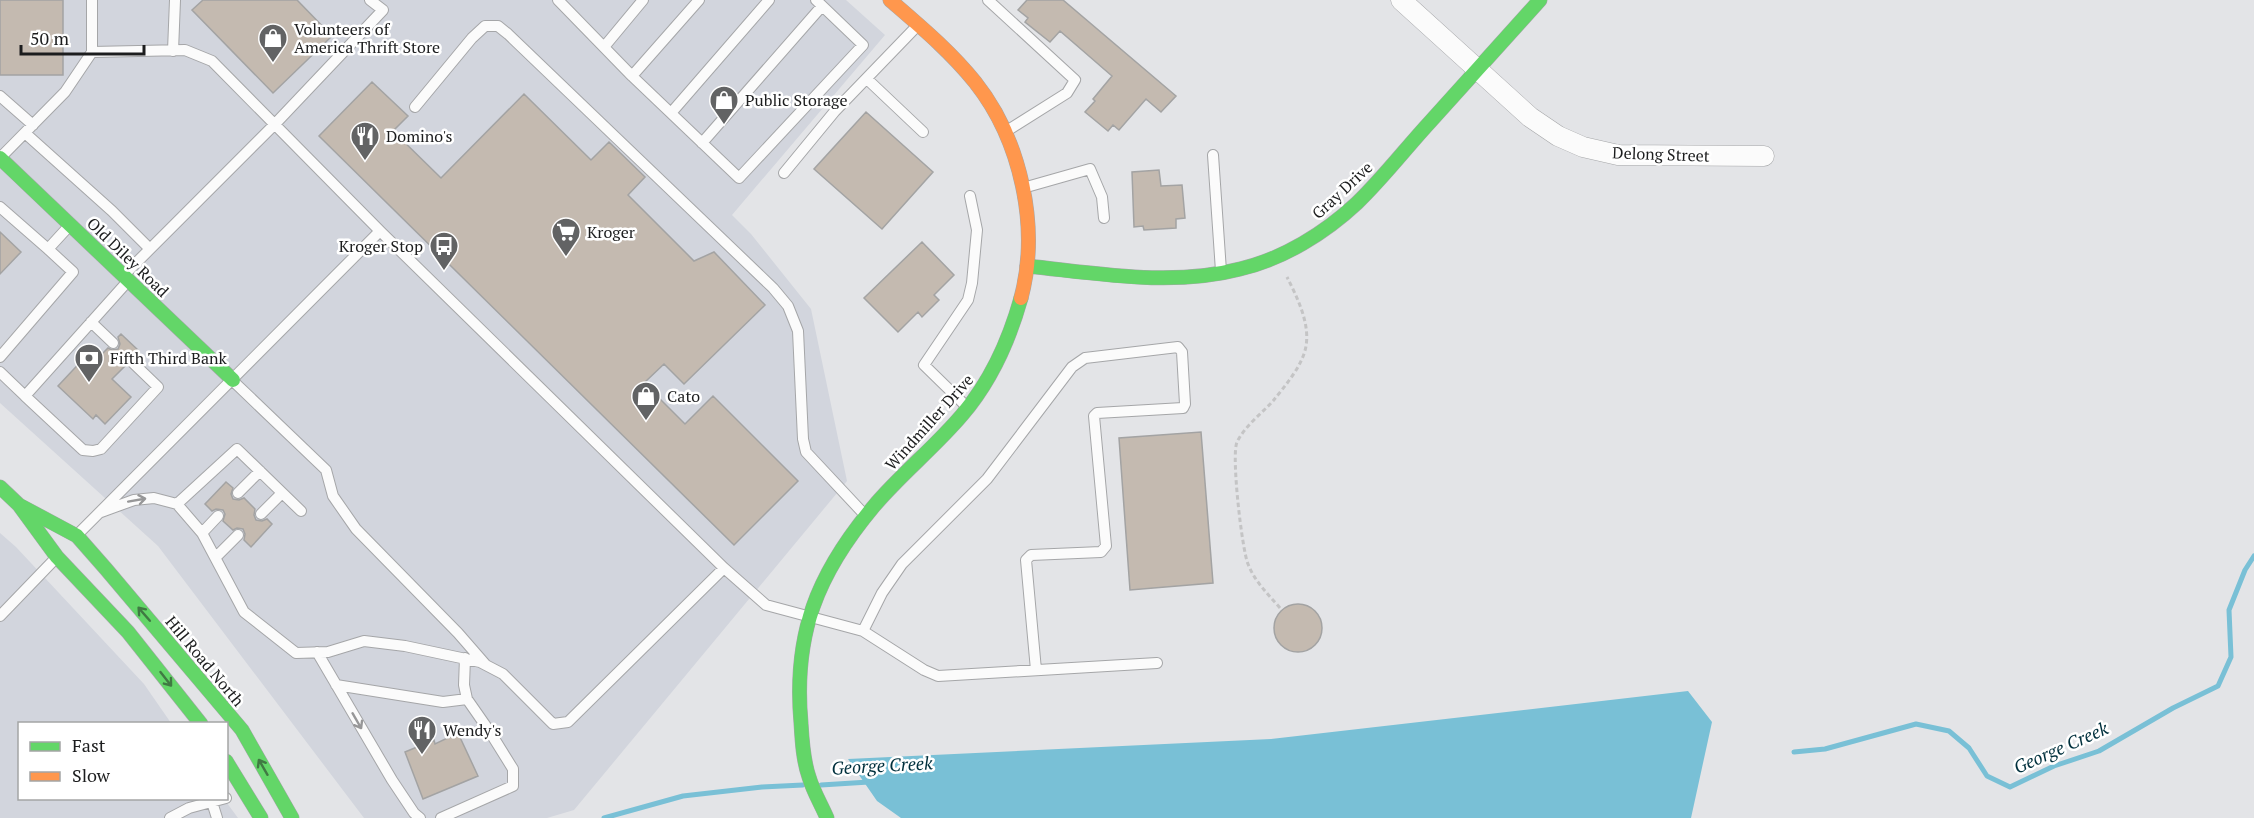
<svg xmlns="http://www.w3.org/2000/svg" width="2254" height="818" viewBox="0 0 2254 818" font-family="'PT Serif',serif">
<style>
.built{fill:#d2d5dd}
.water{fill:#79c0d6}
.lines{fill:none;stroke-linecap:round;stroke-linejoin:round}
.stream{stroke:#79c0d6;stroke-width:5}
.building{fill:#c4bab0;stroke:#a3a3a3;stroke-width:1.5}
.lane-casing{stroke:#a5a6a8;stroke-width:12}
.street-casing{stroke:#a5a6a8;stroke-width:21}
.fast-casing{stroke:#a5a6a8;stroke-width:15}
.slow-casing{stroke:#a5a6a8;stroke-width:15}
.path{stroke:#c4c4c5;stroke-width:3;stroke-dasharray:4.5 3;stroke-linecap:butt}
.lane{stroke:#fbfbfb;stroke-width:10}
.street{stroke:#fbfbfb;stroke-width:20}
.fast{stroke:#63d668;stroke-width:14}
.slow{stroke:#ff974d;stroke-width:14}
.oneway{stroke:#979798}
.oneway2{stroke:#407a43}
.labels{text-anchor:middle;stroke-width:5;stroke-linejoin:round;paint-order:stroke}
.poi-label{font-size:16px;fill:#1c1d1e;stroke:#fff;text-anchor:start}
.street-label{font-size:16px;fill:#1c1d1e;stroke:#fff}
.water-label{font-size:18px;font-style:italic;fill:#00303d;stroke:#fff}
</style>
<rect width="100%" height="100%" fill="#e3e4e7"/>
<path class="built" d="M 0,0 L 846,0 L 885,35 L 732,215 L 751,234 L 811,309 L 847,481 L 574,810 L 547,818 L 364,818 L 158,546 L 0,403 Z
M 0,533 L 16,547 L 144,684 L 171,723 L 20,724 L 20,798 L 224,799 L 238,818 L 0,818 Z"/>
<path class="water" d="M 1688,691 L 1712,722 L 1691,818 L 901,818 L 877,801 L 848,759 L 1271,739 Z"/>
<g class="lines">
<path class="stream" d="M 1794,752 L 1825,749 L 1916,724 L 1949,731 L 1969,748 L 1987,776 L 2010,787 L 2054,766 L 2099,751 L 2173,708 L 2218,686 L 2231,657 L 2229,610 L 2245,570 L 2254,556
M 821,785 L 869,782
M 604,818 L 683,796 L 762,787 L 803,785"/>
</g>
<path class="building" d="M 0,0 L 63,0 L 63,75 L 0,75 Z
M 203,0 L 297,0 L 332,36 L 273,93 L 192,10 Z
M 1027,0 L 1063,0 L 1176,96 L 1161,112 L 1146,99 L 1119,130 L 1113,125 L 1108,131 L 1085,112 L 1095,101 L 1093,99 L 1112,76 L 1060,31 L 1050,42 L 1025,22 L 1028,18 L 1018,10 Z
M 372,82 L 408,116 L 393,131 L 441,178 L 524,94 L 591,160 L 609,142 L 645,177 L 628,195 L 694,261 L 714,252 L 765,305 L 684,384 L 664,364 L 644,383 L 685,424 L 713,396 L 798,481 L 734,545 L 319,136 Z
M 866,112 L 933,172 L 882,229 L 814,169 Z
M 1159,170 L 1161,186 L 1182,185 L 1185,218 L 1176,219 L 1176,228 L 1144,230 L 1143,226 L 1134,227 L 1132,172 Z
M 0,232 L 21,252 L 0,274 Z
M 922,242 L 954,275 L 934,295 L 939,300 L 922,317 L 918,312 L 898,332 L 864,298 Z
M 121,334 L 139,351 L 135,355 L 129,353 L 124,355 L 123,361 L 125,366 L 112,379 L 131,397 L 105,424 L 96,415 L 93,419 L 58,386 L 87,355 L 94,362 L 108,348 L 112,350 L 118,349 L 120,344 L 118,337 Z
M 1201,432 L 1213,583 L 1130,590 L 1119,438 Z
M 226,482 L 233,488 L 231,494 L 233,499 L 239,500 L 244,498 L 255,509 L 254,515 L 256,520 L 262,521 L 267,519 L 272,524 L 251,547 L 244,540 L 245,534 L 243,529 L 237,528 L 233,530 L 223,521 L 225,514 L 223,510 L 216,509 L 212,511 L 205,504 Z
M1274 628a24 24 0 1 1 48 0a24 24 0 1 1-48 0Z
M 458,733 L 478,776 L 423,799 L 405,752 L 434,740 L 435,744 Z"/>
<g class="lines">
<g class="lane-casing">
<path id="lane" d="M 92,0 L 92,52
M 558,0 L 632,76 L 739,178 L 863,45 L 816,0
M 988,0 L 1075,80 L 1067,93 L 1005,132
M 604,47 L 643,0
M 173,51 L 175,0
M 632,76 L 699,0
M 867,79 L 923,132
M 0,96 L 33,125
M 415,107 L 472,38 L 485,26 L 498,26 L 508,34 L 773,288 L 788,306 L 798,331 L 803,439 L 806,452 L 864,514
M 671,113 L 769,0
M 25,133 L 112,211 L 150,249
M 702,143 L 822,6
M 1213,155 L 1221,271
M 0,158 L 65,92 L 92,52 L 185,50 L 212,61 L 380,231
M 784,173 L 835,111 L 918,25
M 1023,188 L 1090,169 L 1102,197 L 1104,218
M 0,207 L 48,249 L 70,225
M 124,275 L 275,124 L 383,10 L 370,0
M 128,281 L 25,396 L 83,450 L 93,451 L 101,449 L 158,387 L 130,360
M 91,322 L 113,343
M 0,357 L 73,272 L 48,249
M 0,372 L 25,396
M 233,381 L 326,470 L 333,496 L 356,529 L 458,633 L 485,664
M 967,407 L 924,365 L 968,300 L 972,283 L 977,230 L 970,196
M 238,493 L 260,471
M 177,504 L 237,449 L 301,511
M 101,512 L 134,500 L 154,498 L 177,504 L 202,533 L 244,612 L 296,653 L 328,652 L 364,641 L 405,646 L 480,662 L 503,674 L 553,724 L 568,722 L 724,568
M 261,514 L 282,493
M 79,533 L 380,231 L 724,568 L 766,605 L 863,631 L 924,670 L 938,676 L 1157,663
M 202,533 L 218,516
M 216,557 L 238,535
M 0,616 L 54,560
M 863,631 L 882,593 L 902,564 L 987,479 L 1072,367 L 1085,358 L 1178,347 L 1182,352 L 1185,404 L 1183,408 L 1097,413 L 1094,416 L 1106,546 L 1101,552 L 1031,555 L 1026,560 L 1036,670
M 317,652 L 392,780 L 414,813 L 420,818
M 336,685 L 443,702 L 467,699
M 212,802 L 217,818
M 170,818 L 189,808 L 226,798
M 441,818 L 513,786 L 513,769 L 490,732 L 467,699 L 464,685 L 465,658"/>
</g>
<g class="street-casing">
<path id="street" d="M 1401,0 L 1530,117 L 1558,136 L 1583,147 L 1618,155 L 1764,156"/>
</g>
<g class="fast-casing">
<path id="fast" d="M 0,158 L 233,380
M 1027,266 C 1096,273 1171,287 1240,269 C 1283,259 1325,233 1357,203 C 1383,178 1406,148 1430,122 C 1467,81 1503,41 1540,0
M 0,487 L 19,505 L 57,557 L 128,632 L 201,724
M 19,505 L 77,536 L 106,569 L 242,730 L 292,818
M 226,761 L 261,818
M 827,818 C 821,804 813,791 809,777 C 803,760 802,740 801,723 C 793,634 817,574 874,506 C 901,474 935,447 962,415 C 991,381 1009,341 1021,298"/>
</g>
<g class="slow-casing">
<path id="slow" d="M 890,0 C 920,26 950,51 975,82 C 1021,140 1040,227 1021,298"/>
</g>
<path class="path" d="M 1280,608 C 1268,594 1255,582 1248,564 C 1242,550 1231,455 1237,442 C 1245,426 1261,414 1273,401 C 1285,386 1303,365 1306,346 C 1310,323 1297,297 1287,277"/>
<use href="#lane" class="lane"/>
<use href="#street" class="street"/>
<use href="#fast" class="fast"/>
<use href="#slow" class="slow"/>
</g>
<defs><path id="oneway-shaft" d="M-6 0H5M1.5-3L5.5 0L1.5 3" fill="none" stroke-width="1.6" stroke-linecap="round" stroke-linejoin="round" transform="scale(1.5)"/></defs>
<g class="oneway">
<use href="#oneway-shaft" transform="translate(137 500) rotate(-10)"/>
<use href="#oneway-shaft" transform="translate(357 721) rotate(60)"/>
</g>
<g class="oneway2">
<use href="#oneway-shaft" transform="translate(144 614) rotate(-131)"/>
<use href="#oneway-shaft" transform="translate(166 679) rotate(52)"/>
<use href="#oneway-shaft" transform="translate(263 767) rotate(-120)"/>
</g>
<defs>
<g id="shop-pin" transform="scale(1.5)"><path d="M0 17L-7.5 6A9.5 9.5 0 1 1 7.5 6Z" fill="#626364" stroke="#fff"/><path d="M-5-2.5h2.3a2.7 3.5 0 0 1 5.4 0H5L5.5 6h-11ZM-1.5-2.5h3a1.5 2.3 0 0 0-3 0Z" fill="#fff"/></g>
<g id="restaurant-pin" transform="scale(1.5)"><path d="M0 17L-7.5 6A9.5 9.5 0 1 1 7.5 6Z" fill="#626364" stroke="#fff"/><path d="M-5-6h1v4h1v-4h1v4h1v-4h1v5L-1.5 .5V6h-2V.5L-5-1ZM5-6V6H3V1.5H1.5Q1.5-4 5-6Z" fill="#fff"/></g>
<g id="supermarket-pin" transform="scale(1.5)"><path d="M0 17L-7.5 6A9.5 9.5 0 1 1 7.5 6Z" fill="#626364" stroke="#fff"/><path d="M-6-5.5h2.5l.6 2H6L4.5 2H-2.5L-4.4-4H-6ZM-1.5 3.2a1.3 1.3 0 1 0 .1 0ZM3 3.2a1.3 1.3 0 1 0 .1 0Z" fill="#fff"/></g>
<g id="bus-pin" transform="scale(1.5)"><path d="M0 17L-7.5 6A9.5 9.5 0 1 1 7.5 6Z" fill="#626364" stroke="#fff"/><path d="M-5-6H5V4H4V6H2V4H-2V6H-4V4H-5ZM-3.5-4V0h7V-4ZM-3.5 1.2v1.5H-2V1.2ZM2 1.2v1.5H3.5V1.2Z" fill="#fff"/></g>
<g id="bank-pin" transform="scale(1.5)"><path d="M0 17L-7.5 6A9.5 9.5 0 1 1 7.5 6Z" fill="#626364" stroke="#fff"/><path d="M-6-4H6V4H-6ZM0-2.3a2.3 2.3 0 1 0 0 4.6a2.3 2.3 0 1 0 0-4.6Z" fill="#fff"/></g>
</defs>
<g fill-rule="evenodd">
<use href="#shop-pin" x="273" y="38"/>
<use href="#shop-pin" x="724" y="100"/>
<use href="#restaurant-pin" x="365" y="136"/>
<use href="#supermarket-pin" x="566" y="232"/>
<use href="#bus-pin" x="444" y="246"/>
<use href="#bank-pin" x="89" y="358"/>
<use href="#shop-pin" x="646" y="396"/>
<use href="#restaurant-pin" x="422" y="730"/>
</g>
<g class="labels">
<g class="poi-label">
<text x="294" y="35">Volunteers of<tspan x="294" dy="18">America Thrift Store</tspan></text>
<text x="745" y="106">Public Storage</text>
<text x="386" y="142">Domino's</text>
<text x="587" y="238">Kroger</text>
<text x="423" y="252" text-anchor="end">Kroger Stop</text>
<text x="110" y="364">Fifth Third Bank</text>
<text x="667" y="402">Cato</text>
<text x="443" y="736">Wendy's</text>
</g>
<g class="street-label">
<text transform="translate(1661 154) rotate(2)" y="6">Delong Street</text>
<text transform="translate(1342 190) rotate(-43)" y="6">Gray Drive</text>
<text transform="translate(128 257) rotate(44)" y="6">Old Diley Road</text>
<text transform="translate(929 422) rotate(-48)" y="6">Windmiller Drive</text>
<text transform="translate(205 661) rotate(50)" y="6">Hill Road North</text>
</g>
<g class="water-label">
<text transform="translate(2061 748) rotate(-24)" y="6">George Creek</text>
<text transform="translate(882 766) rotate(-3)" y="6">George Creek</text>
</g>
</g>
<rect x="18" y="722" width="210" height="78" fill="#ffffff" stroke="#a4a5a5" stroke-width="1.5"/>
<rect x="30" y="742" width="30" height="9" fill="#63d668" stroke="#a4a5a5" stroke-width="1.5"/>
<text x="72" y="752" font-size="18" fill="#1c1d1e">Fast</text>
<rect x="30" y="772" width="30" height="9" fill="#ff974d" stroke="#a4a5a5" stroke-width="1.5"/>
<text x="72" y="782" font-size="18" fill="#1c1d1e">Slow</text>
<path d="M21 45v9h123v-9" fill="none" stroke="#1c1d1e" stroke-width="3"/>
<text x="30" y="45" font-size="18" fill="#1c1d1e" stroke="#ffffff" stroke-width="4.5" paint-order="stroke">50 m</text>
</svg>
